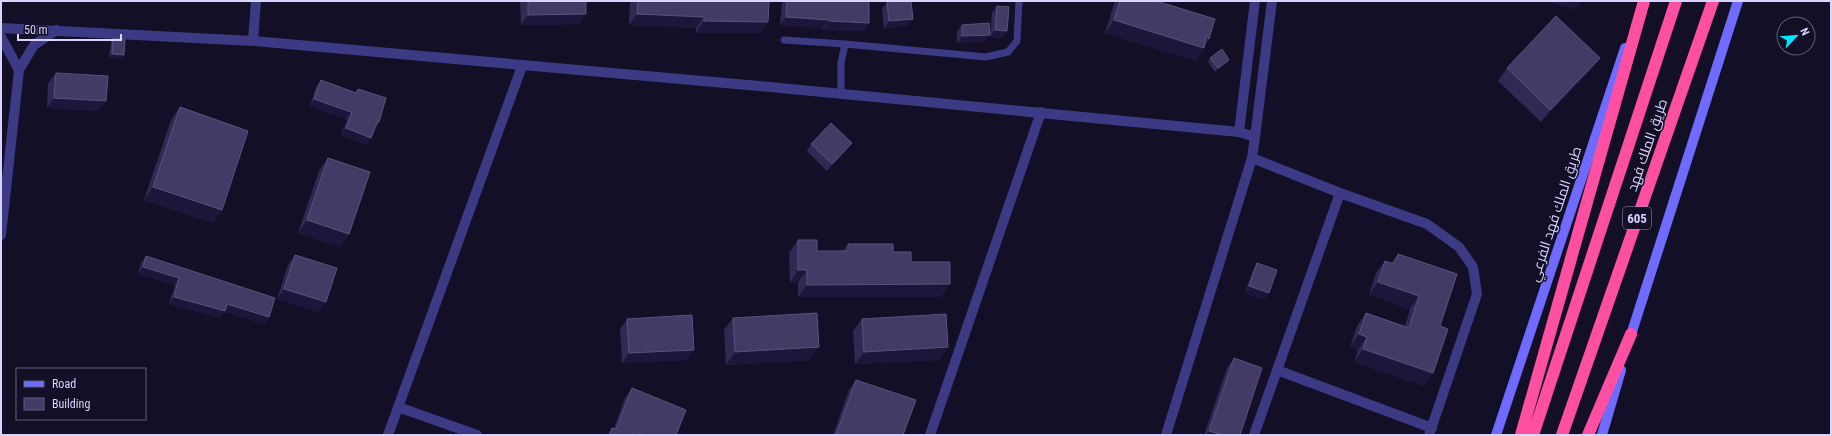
<svg xmlns="http://www.w3.org/2000/svg" width="1832" height="436" viewBox="0 0 1832 436" font-family="'Roboto Condensed',Cairo,sans-serif">
<style>
.lines{fill:none;stroke-linecap:round;stroke-linejoin:round}
.lane{stroke:#3d3a85;stroke-width:7}
.street{stroke:#3d3a85;stroke-width:10}
.secondary{stroke:#6f6bff;stroke-width:10}
.highway{stroke:#ff4fa3;stroke-width:12}
.wall{fill:#312854}
.shaded-wall{fill:#1d163a}
.building{fill:#433a66;stroke:#5a527e}
.labels{text-anchor:middle;stroke-width:3;stroke-linejoin:round;paint-order:stroke}
.shield{fill:#130f26;stroke:#9e99be;stroke-width:1}
.shield-label{font-size:13px;font-weight:bold;fill:#d9d4ff}
.street-label{font-size:14px;fill:#d9d4ff;stroke:#130f26}
</style>
<rect width="100%" height="100%" fill="#130f26"/>
<g class="lines">
<path class="lane" d="M 784,40 L 845,44
M 841,94 L 841,63 L 845,44 L 986,57 L 1008,52 L 1017,41 L 1019,1"/>
<path class="street" d="M 1,28 L 253,41 L 759,86 L 1239,132 L 1255,137 L 1252,158 L 1340,193 L 1427,224 L 1459,247 L 1473,267 L 1477,294 L 1429,435
M 1,37 L 19,70
M 253,41 L 256,1
M 1239,132 L 1255,1
M 1255,137 L 1272,1
M 1,235 L 19,70 L 34,45 L 56,30
M 1277,370 L 1432,428
M 398,407 L 477,435
M 388,435 L 522,66
M 930,435 L 1041,112
M 1166,435 L 1252,158
M 1254,435 L 1340,193"/>
<path class="secondary" d="M 1629,341 L 1738,1
M 1496,435 L 1625,48
M 1602,435 L 1621,370"/>
<path class="highway" d="M 1521,435 L 1644,1
M 1533,435 L 1676,1
M 1562,435 L 1713,1
M 1588,435 L 1631,334"/>
</g>
<path class="wall" d="M 520,1 L 586,1 L 579,24 L 521,25 Z
M 630,1 L 769,1 L 761,33 L 696,33 L 696,28 L 629,25 Z
M 782,1 L 869,1 L 869,23 L 863,31 L 823,30 L 823,28 L 780,25 Z
M 1116,1 L 1156,1 L 1215,19 L 1209,39 L 1196,61 L 1105,33 L 1114,4 Z
M 887,2 L 913,19 L 908,26 L 884,28 L 882,9 Z
M 997,6 L 1007,31 L 1002,38 L 990,37 L 992,13 Z
M 962,25 L 985,42 L 957,43 L 957,32 Z
M 113,38 L 121,59 L 109,58 L 111,41 Z
M 1210,58 L 1229,60 L 1227,63 L 1215,72 L 1208,62 Z
M 1600,58 L 1591,70 L 1541,122 L 1498,81 L 1507,68 Z
M 56,73 L 99,111 L 47,108 L 48,83 Z
M 321,80 L 355,93 L 358,89 L 379,122 L 375,127 L 371,138 L 366,145 L 341,135 L 347,120 L 346,119 L 310,106 L 316,87 Z
M 180,107 L 222,210 L 213,223 L 144,200 L 171,120 Z
M 811,144 L 847,150 L 827,171 L 807,151 Z
M 328,158 L 349,234 L 340,247 L 298,233 L 319,171 Z
M 798,240 L 817,251 L 843,251 L 848,244 L 893,252 L 911,262 L 941,297 L 798,297 L 798,282 L 790,283 L 789,253 Z
M 1398,254 L 1440,326 L 1424,386 L 1354,362 L 1358,350 L 1350,347 L 1357,326 L 1366,313 L 1405,326 L 1410,309 L 1369,295 L 1376,273 L 1385,261 L 1391,263 Z
M 295,255 L 319,312 L 277,299 L 288,265 Z
M 146,256 L 269,317 L 264,324 L 225,312 L 220,318 L 169,304 L 175,285 L 138,274 L 141,263 Z
M 1257,263 L 1264,300 L 1245,293 L 1253,270 Z
M 733,318 L 810,360 L 726,365 L 724,330 Z
M 627,319 L 687,360 L 622,363 L 620,329 Z
M 862,319 L 948,347 L 939,360 L 855,364 L 853,331 Z
M 1234,358 L 1240,435 L 1204,435 L 1227,368 Z
M 856,380 L 903,435 L 833,435 L 849,390 Z
M 632,388 L 676,435 L 607,435 L 612,428 L 614,428 L 625,398 Z"/>
<path class="shaded-wall" d="M 1545,1 L 1582,1 L 1576,10 Z
M 586,14 L 579,24 L 521,25 L 528,15 Z
M 637,14 L 704,17 L 696,28 L 629,25 Z
M 786,17 L 829,20 L 823,28 L 780,25 Z
M 913,19 L 908,26 L 884,28 L 889,21 Z
M 1114,20 L 1204,48 L 1196,61 L 1105,33 Z
M 704,21 L 768,22 L 761,33 L 696,33 Z
M 829,21 L 869,23 L 863,31 L 823,30 Z
M 995,30 L 1007,31 L 1002,38 L 990,37 Z
M 990,35 L 985,42 L 957,43 L 962,36 Z
M 112,54 L 124,55 L 121,59 L 109,58 Z
M 1600,58 L 1591,70 L 1541,122 L 1550,110 Z
M 1229,60 L 1227,63 L 1215,72 L 1218,68 Z
M 54,98 L 106,101 L 99,111 L 47,108 Z
M 314,99 L 351,112 L 346,119 L 310,106 Z
M 346,128 L 371,138 L 366,145 L 341,135 Z
M 852,143 L 847,150 L 827,171 L 832,164 Z
M 153,187 L 222,210 L 213,223 L 144,200 Z
M 307,220 L 349,234 L 340,247 L 298,233 Z
M 143,267 L 179,278 L 175,285 L 138,274 Z
M 798,270 L 807,270 L 798,282 L 790,283 Z
M 1378,282 L 1419,296 L 1410,309 L 1369,295 Z
M 950,284 L 941,297 L 798,297 L 807,285 Z
M 1249,286 L 1269,293 L 1264,300 L 1245,293 Z
M 284,289 L 326,302 L 319,312 L 277,299 Z
M 174,297 L 227,304 L 269,317 L 264,324 L 225,312 L 220,318 L 169,304 Z
M 1359,334 L 1367,337 L 1358,350 L 1350,347 Z
M 819,347 L 810,360 L 726,365 L 735,352 Z
M 948,347 L 939,360 L 855,364 L 864,352 Z
M 1363,349 L 1433,373 L 1424,386 L 1354,362 Z
M 694,350 L 687,360 L 622,363 L 629,353 Z
M 1209,431 L 1223,435 L 1206,435 Z"/>
<path class="building" d="M 528,1 L 586,1 L 586,14 L 528,15 Z
M 638,1 L 769,1 L 768,22 L 704,21 L 704,17 L 637,14 Z
M 787,1 L 869,1 L 869,23 L 829,21 L 829,20 L 786,17 Z
M 894,1 L 911,1 L 913,19 L 889,21 L 887,2 Z
M 1120,1 L 1156,1 L 1215,19 L 1209,39 L 1206,35 L 1204,48 L 1114,20 Z
M 997,6 L 1009,7 L 1007,31 L 995,30 Z
M 1556,16 L 1600,58 L 1550,110 L 1507,68 Z
M 989,23 L 990,35 L 962,36 L 962,25 Z
M 113,38 L 125,39 L 124,55 L 112,54 Z
M 1222,49 L 1229,60 L 1218,68 L 1210,58 Z
M 56,73 L 108,76 L 106,101 L 54,98 Z
M 321,80 L 356,93 L 358,89 L 386,98 L 379,122 L 378,121 L 371,138 L 346,128 L 352,113 L 351,112 L 314,99 Z
M 180,107 L 248,131 L 222,210 L 153,187 Z
M 831,123 L 852,143 L 832,164 L 811,144 Z
M 328,158 L 370,172 L 349,234 L 307,220 Z
M 798,240 L 817,240 L 817,251 L 848,251 L 848,244 L 893,244 L 893,252 L 911,252 L 911,262 L 950,262 L 950,284 L 807,285 L 807,270 L 798,270 Z
M 1398,254 L 1457,274 L 1440,326 L 1448,329 L 1433,373 L 1363,349 L 1367,337 L 1359,334 L 1366,313 L 1409,328 L 1419,296 L 1378,282 L 1385,261 L 1394,264 Z
M 295,255 L 337,268 L 326,302 L 284,289 Z
M 146,256 L 275,298 L 269,317 L 227,304 L 225,311 L 174,297 L 179,278 L 143,267 Z
M 1257,263 L 1277,270 L 1269,293 L 1249,286 Z
M 817,313 L 819,347 L 735,352 L 733,318 Z
M 946,314 L 948,347 L 864,352 L 862,319 Z
M 692,315 L 694,350 L 629,353 L 627,319 Z
M 1234,358 L 1262,368 L 1240,435 L 1223,435 L 1209,431 Z
M 856,380 L 916,400 L 903,435 L 836,435 Z
M 632,388 L 686,410 L 676,435 L 643,435 L 639,433 L 639,435 L 610,435 L 612,428 L 616,429 Z"/>
<g class="labels">
<rect class="shield" x="1623" y="207" width="28" height="22" rx="3"/>
<g class="shield-label">
<text x="1637" y="223">605</text>
</g>
<g class="street-label">
<text transform="translate(1647 145) rotate(-71)" y="5">طريق الملك فهد</text>
<text transform="translate(1555 214) rotate(-72)" y="5">طريق الملك فهد الفرعي</text>
</g>
</g>
<rect width="1832" height="436" fill="none" stroke="#d9d4ff" stroke-width="4"/>
<rect x="16" y="368" width="130" height="52" fill="#130f26" stroke="#625e7d"/>
<rect x="24" y="381" width="20" height="6" fill="#6f6bff" stroke="#625e7d"/>
<text x="52" y="388" font-size="12" fill="#d9d4ff">Road</text>
<rect x="24" y="398" width="20" height="12" fill="#433a66" stroke="#625e7d"/>
<text x="52" y="408" font-size="12" fill="#d9d4ff">Building</text>
<g transform="translate(1796 36) rotate(64)"><circle r="19" fill="#130f26" stroke="#625e7d"/>
<path d="M0-3L7 15L0 10L-7 15Z" fill="#00e5ff"/>
<text y="-6" font-size="11" font-weight="bold" text-anchor="middle" fill="#d9d4ff">N</text>
</g>
<path d="M18 34v6h103v-6" fill="none" stroke="#d9d4ff" stroke-width="2"/>
<text x="24" y="34" font-size="12" fill="#d9d4ff" stroke="#130f26" stroke-width="3" paint-order="stroke">50 m</text>
</svg>
